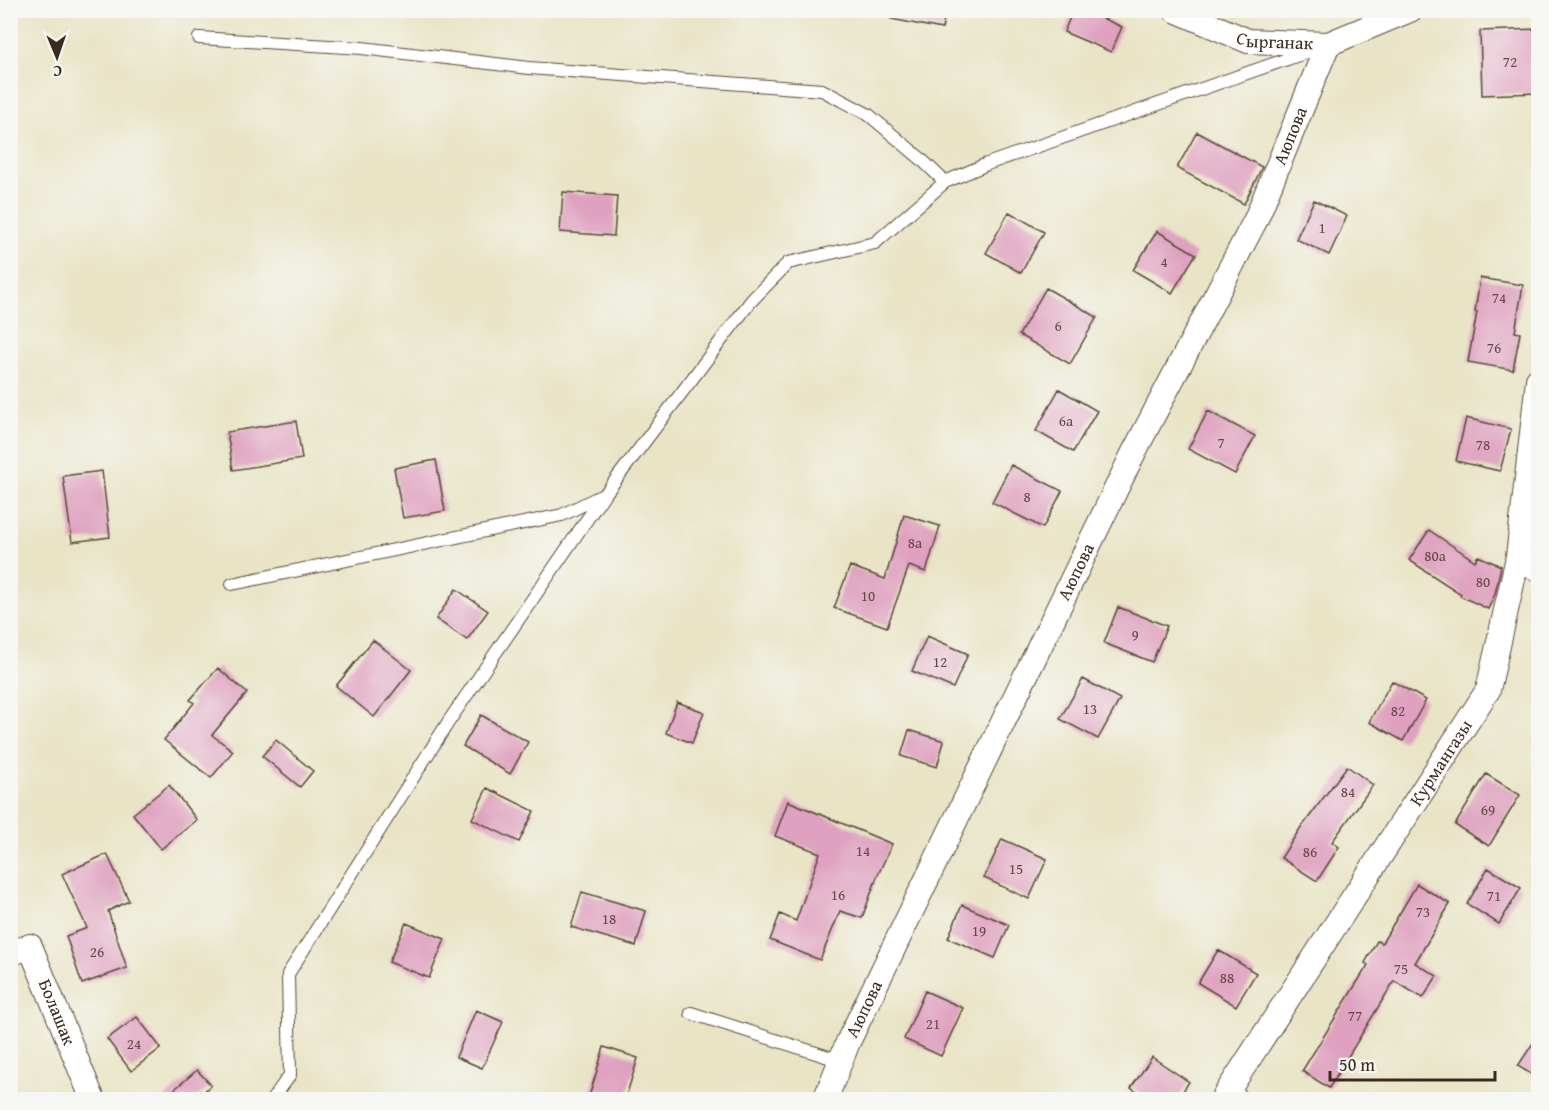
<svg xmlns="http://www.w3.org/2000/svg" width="1549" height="1110" viewBox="0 0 1549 1110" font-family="'Gentium Book Plus',serif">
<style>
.building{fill:#dfa1bf}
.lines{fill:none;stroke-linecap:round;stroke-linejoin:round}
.service-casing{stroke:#554637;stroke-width:14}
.minor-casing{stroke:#554637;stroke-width:26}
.service{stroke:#fff;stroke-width:12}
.minor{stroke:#fff;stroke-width:24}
.labels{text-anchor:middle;stroke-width:4.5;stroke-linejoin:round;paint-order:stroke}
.number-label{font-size:15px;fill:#644846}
.street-label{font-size:18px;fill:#3b2a1e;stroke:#f6f6f2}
</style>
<rect width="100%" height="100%" fill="#f6f6f2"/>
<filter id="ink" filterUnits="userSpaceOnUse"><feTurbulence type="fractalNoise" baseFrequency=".0167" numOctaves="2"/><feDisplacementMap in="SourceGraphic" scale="12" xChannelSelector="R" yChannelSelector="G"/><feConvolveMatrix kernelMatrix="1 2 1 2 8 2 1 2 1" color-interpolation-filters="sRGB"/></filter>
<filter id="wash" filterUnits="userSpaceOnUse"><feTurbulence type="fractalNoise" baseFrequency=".008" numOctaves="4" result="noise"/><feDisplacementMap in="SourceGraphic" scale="24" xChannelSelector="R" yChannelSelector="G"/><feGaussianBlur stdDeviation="1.35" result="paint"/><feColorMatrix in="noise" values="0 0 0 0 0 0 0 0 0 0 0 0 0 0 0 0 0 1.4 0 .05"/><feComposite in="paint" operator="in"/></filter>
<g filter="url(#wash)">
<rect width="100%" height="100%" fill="#e9e4c6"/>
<g id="blocks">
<path class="building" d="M 892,10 L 946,10 L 942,29 L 891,19 Z
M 1073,10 L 1084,10 L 1122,27 L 1111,52 L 1064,32 Z
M 1539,29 L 1539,93 L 1482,95 L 1480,31 Z
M 1197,132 L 1262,167 L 1244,204 L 1177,168 Z
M 563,192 L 617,196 L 614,236 L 560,232 Z
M 1314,200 L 1347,216 L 1329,255 L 1296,239 Z
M 1009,212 L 1044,232 L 1021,273 L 986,253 Z
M 1157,231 L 1196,254 L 1172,293 L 1133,270 Z
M 1480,278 L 1523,285 L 1515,332 L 1520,333 L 1513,370 L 1468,362 L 1477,312 L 1475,312 Z
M 1046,288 L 1097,317 L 1070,364 L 1019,335 Z
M 1059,389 L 1097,411 L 1073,452 L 1036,431 Z
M 1208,411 L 1255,436 L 1235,474 L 1188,449 Z
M 1466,418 L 1511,429 L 1500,471 L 1456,461 Z
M 296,421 L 302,459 L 233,470 L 227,432 Z
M 436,460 L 445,511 L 403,518 L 394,468 Z
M 1011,465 L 1062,491 L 1043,528 L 992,502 Z
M 102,471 L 110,537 L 72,542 L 63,476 Z
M 904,515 L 940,526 L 926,572 L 909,566 L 887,627 L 834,608 L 850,566 L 885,579 Z
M 1429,530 L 1475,561 L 1478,556 L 1501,566 L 1495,594 L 1488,609 L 1460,596 L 1461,594 L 1409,560 Z
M 456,589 L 488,611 L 467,640 L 436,619 Z
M 1118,607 L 1167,626 L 1152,662 L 1104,643 Z
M 927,636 L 968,654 L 953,688 L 912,671 Z
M 373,640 L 411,670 L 374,717 L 336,686 Z
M 218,668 L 247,693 L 212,735 L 233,751 L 211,778 L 164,740 L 194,703 L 190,700 Z
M 1083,679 L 1120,699 L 1098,739 L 1060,719 Z
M 1392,681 L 1426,700 L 1403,741 L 1369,722 Z
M 677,702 L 704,712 L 692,743 L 666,733 Z
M 481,715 L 528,742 L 510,774 L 463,746 Z
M 909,730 L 944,741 L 937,767 L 901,756 Z
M 276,740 L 313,771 L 300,787 L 262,756 Z
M 1347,766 L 1373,785 L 1332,842 L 1339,847 L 1317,881 L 1281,858 L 1303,824 L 1304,824 Z
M 1486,774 L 1520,795 L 1489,846 L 1455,825 Z
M 169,785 L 197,820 L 161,849 L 133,814 Z
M 487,788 L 534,811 L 519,842 L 472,819 Z
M 788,801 L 892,844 L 877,877 L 862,918 L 840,911 L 820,960 L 770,940 L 780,914 L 796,921 L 820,853 L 775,836 Z
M 1002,839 L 1047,859 L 1029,899 L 984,878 Z
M 107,854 L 129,901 L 108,911 L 127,968 L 82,984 L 66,936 L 87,928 L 62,874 Z
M 1488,868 L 1521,888 L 1499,924 L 1467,904 Z
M 1417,884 L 1450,904 L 1415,963 L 1437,976 L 1423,998 L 1394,981 L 1329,1088 L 1302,1071 L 1368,965 L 1365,963 L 1377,941 L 1382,943 Z
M 582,892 L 646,911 L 636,946 L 571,927 Z
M 962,905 L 1009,925 L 995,958 L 948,938 Z
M 406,923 L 445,939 L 429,978 L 389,962 Z
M 1218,950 L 1256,973 L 1236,1006 L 1198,983 Z
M 925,991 L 963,1008 L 941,1056 L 904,1039 Z
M 476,1010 L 503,1022 L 482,1068 L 456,1057 Z
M 137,1017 L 161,1048 L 131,1071 L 107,1039 Z
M 1539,1034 L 1539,1079 L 1518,1066 Z
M 604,1047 L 638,1058 L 625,1100 L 588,1100 Z
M 1152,1057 L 1189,1082 L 1177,1100 L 1148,1100 L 1131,1088 Z
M 197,1070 L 211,1085 L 195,1100 L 162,1100 Z"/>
</g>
</g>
<g filter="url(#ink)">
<use href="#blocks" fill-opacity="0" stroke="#554637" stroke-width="1.5"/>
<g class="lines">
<g class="service-casing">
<path id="service" d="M 199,38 L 362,48 L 529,68 L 822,90 L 869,115 L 920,158 L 945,182
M 232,584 L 562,515 L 605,494 L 751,301 L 788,263 L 875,243 L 945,182 L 987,164 L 1313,50
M 691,1013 L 841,1061
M 1229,1088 L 1247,1100
M 272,1100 L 290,1075 L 288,974 L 449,721 L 603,496"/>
</g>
<g class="minor-casing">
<g id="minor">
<path id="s1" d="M 1175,10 L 1248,41 L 1328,44 L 1410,10"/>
<path d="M 1518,557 L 1538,570"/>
<path id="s2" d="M 10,954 L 30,946 L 93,1100"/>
<path id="s3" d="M 825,1100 L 848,1042 L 1133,454 L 1256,219 L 1328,44"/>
<path id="s4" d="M 1222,1100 L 1488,690 L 1518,557 L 1538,380"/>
</g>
</g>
<use href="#service" class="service"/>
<use href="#minor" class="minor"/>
</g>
</g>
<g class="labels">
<g class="number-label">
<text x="1510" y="67">72</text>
<text x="1322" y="233">1</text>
<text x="1164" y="267">4</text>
<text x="1499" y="303">74</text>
<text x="1058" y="331">6</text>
<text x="1494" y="353">76</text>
<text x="1066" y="426">6а</text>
<text x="1221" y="448">7</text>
<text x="1483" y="450">78</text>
<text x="1027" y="502">8</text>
<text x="915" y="548">8а</text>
<text x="1435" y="561">80а</text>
<text x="1483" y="587">80</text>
<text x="868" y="601">10</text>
<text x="1135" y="640">9</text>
<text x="940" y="667">12</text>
<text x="1090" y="714">13</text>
<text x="1398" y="716">82</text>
<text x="1348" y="797">84</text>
<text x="1488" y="815">69</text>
<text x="863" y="856">14</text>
<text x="1310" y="857">86</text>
<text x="1016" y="874">15</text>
<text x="838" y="900">16</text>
<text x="1494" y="901">71</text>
<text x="1423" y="917">73</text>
<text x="609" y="924">18</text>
<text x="979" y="936">19</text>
<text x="97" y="957">26</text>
<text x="1401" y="974">75</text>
<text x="1227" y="983">88</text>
<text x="1355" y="1021">77</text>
<text x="933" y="1029">21</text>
<text x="134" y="1049">24</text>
</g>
<g class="street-label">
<text dy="6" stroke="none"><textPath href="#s1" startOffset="106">Сырганак</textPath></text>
<text dy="6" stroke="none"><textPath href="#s3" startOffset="1071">Аюпова</textPath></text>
<text dy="6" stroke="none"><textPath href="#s3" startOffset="585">Аюпова</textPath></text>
<text dy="6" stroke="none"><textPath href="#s4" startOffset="402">Курмангазы</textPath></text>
<text dy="6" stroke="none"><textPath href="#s3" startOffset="99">Аюпова</textPath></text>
<text dy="6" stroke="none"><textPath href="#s2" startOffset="93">Болашак</textPath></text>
</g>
</g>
<rect width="1549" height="1110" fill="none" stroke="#f6f6f2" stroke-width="36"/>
<g transform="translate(57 57) rotate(178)" stroke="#f6f6f2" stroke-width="4.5" paint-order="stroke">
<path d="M0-4.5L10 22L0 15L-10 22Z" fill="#3b2a1e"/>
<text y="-9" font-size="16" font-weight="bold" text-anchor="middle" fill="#3b2a1e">С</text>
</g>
<path d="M1330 1071v9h165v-9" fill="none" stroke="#3b2a1e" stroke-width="3"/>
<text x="1339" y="1071" font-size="18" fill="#3b2a1e" stroke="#f6f6f2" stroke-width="4.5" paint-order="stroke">50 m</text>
</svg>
